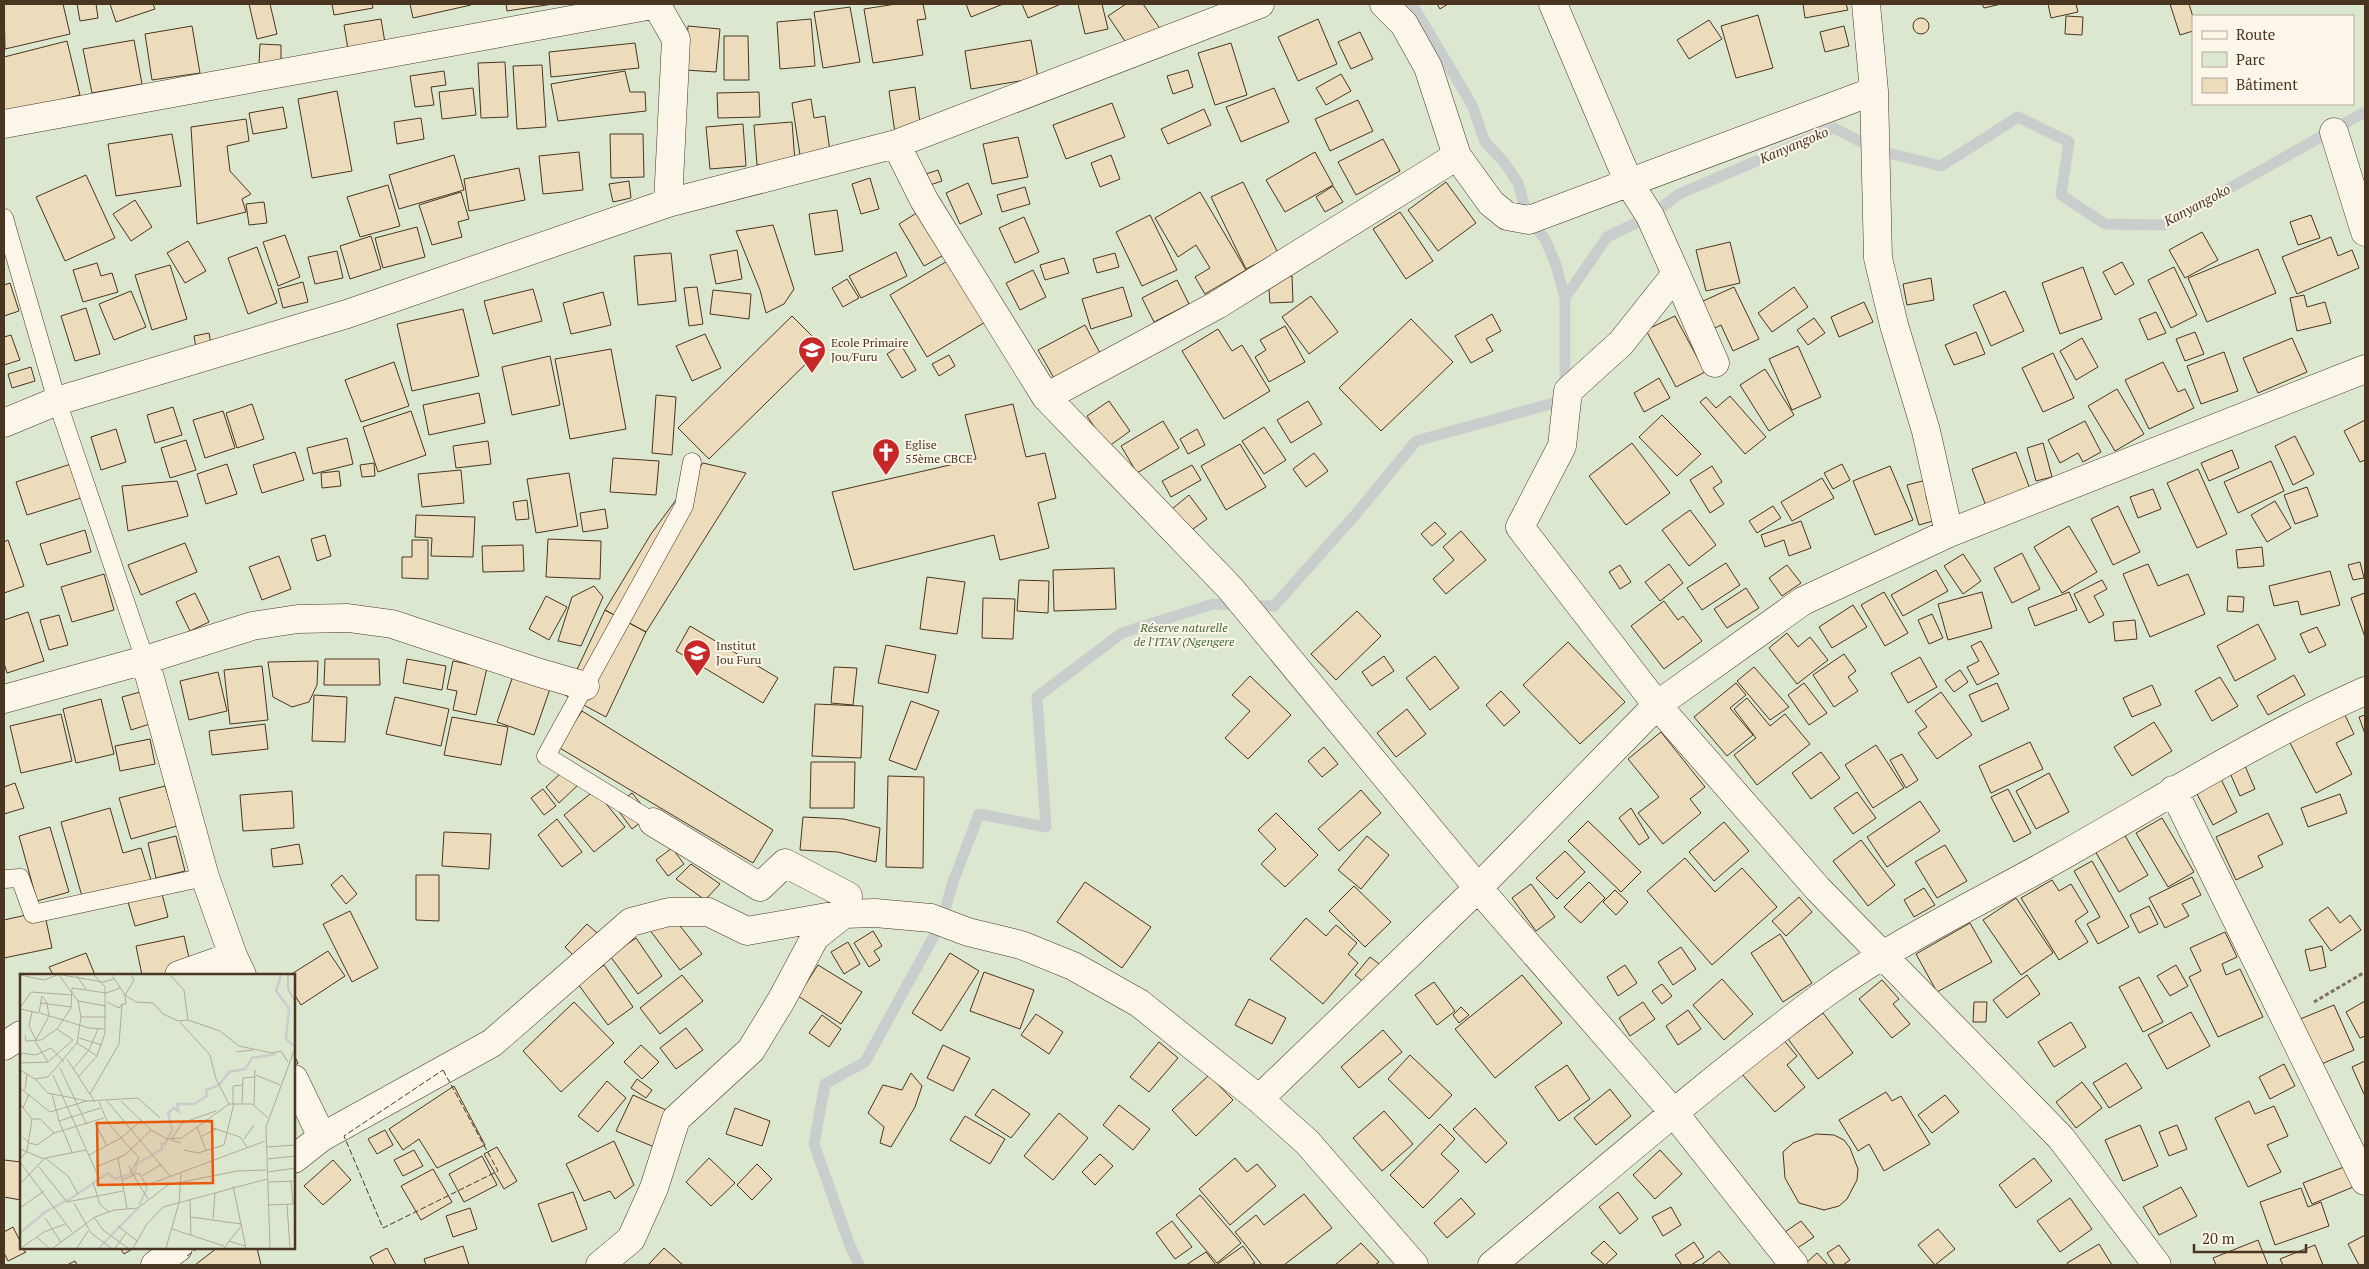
<svg xmlns="http://www.w3.org/2000/svg" width="2369" height="1269" viewBox="0 0 2369 1269" font-family="'PT Serif',serif">
<style>
.green{fill:#dce7d0;stroke:#887966;fill-rule:evenodd}
.lines{fill:none;stroke-linecap:round;stroke-linejoin:round}
.stream{stroke:#c9cecd;stroke-width:11}
.building{fill:#ecdcbc;stroke:#4a3520}
.lane-casing{stroke:#4a3520;stroke-width:19}
.street-casing{stroke:#4a3520;stroke-width:29}
.path{stroke:#7f6f5c;stroke-width:3;stroke-dasharray:4 2.5;stroke-linecap:butt}
.lane{stroke:#fbf6e9;stroke-width:18}
.street{stroke:#fbf6e9;stroke-width:28}
.fence{stroke:#4a3520;stroke-width:1;stroke-dasharray:6 2.5;stroke-linecap:butt}
.labels{text-anchor:middle;stroke-width:4;stroke-linejoin:round;paint-order:stroke}
.poi-label{font-size:12px;fill:#4a3520;stroke:#fbf6e9;text-anchor:start}
.park-label{font-size:12px;font-style:italic;fill:#436837;stroke:#fbf6e9}
.water-label{font-size:14px;font-style:italic;fill:#4a3520;stroke:#fbf6e9}
.inset-river{fill:none;stroke:#c9cecd;stroke-width:2.5}
.inset-road{fill:none;stroke:#b4a999;stroke-width:1}
.view{fill:#e8590c;fill-opacity:0.15;stroke:#e8590c;stroke-width:2.5}
.inset-edge{fill:none;stroke:#4a3520;stroke-width:2.5}
</style>
<rect width="100%" height="100%" fill="#fbf6e9"/>
<path class="green" d="M 4,4 L 2365,4 L 2365,1265 L 4,1265 ZM 2193,16 L 2353,16 L 2353,104 L 2193,104 ZM 21,975 L 294,975 L 294,1248 L 21,1248 Z"/>
<g class="lines">
<path class="stream" d="M 1412,4 L 1472,105 L 1485,142 L 1504,162 L 1518,183 L 1529,220 L 1545,239 L 1556,265 L 1565,298
M 859,1265 L 849,1243 L 814,1144 L 825,1084 L 865,1062 L 941,923 L 953,882 L 979,814 L 1046,827 L 1037,697 L 1122,633 L 1213,604 L 1274,606 L 1356,514 L 1416,441 L 1565,400 L 1565,298 L 1607,237 L 1650,216 L 1679,194 L 1834,128 L 1876,150 L 1941,166 L 2018,117 L 2069,142 L 2061,195 L 2105,224 L 2164,225 L 2365,112"/>
</g>
<path class="building" d="M 4,4 L 63,4 L 70,34 L 5,49 Z
M 77,4 L 96,4 L 98,18 L 80,21 Z
M 110,4 L 153,4 L 155,9 L 116,22 Z
M 249,4 L 270,4 L 277,34 L 257,39 Z
M 332,4 L 372,4 L 373,8 L 334,15 Z
M 410,4 L 471,4 L 471,5 L 413,18 Z
M 506,4 L 553,4 L 507,11 Z
M 896,4 L 923,4 L 926,19 L 917,20 L 923,55 L 873,63 L 864,9 Z
M 966,4 L 1003,4 L 971,17 Z
M 1022,4 L 1061,4 L 1028,18 Z
M 1078,4 L 1102,4 L 1108,29 L 1085,34 Z
M 1126,4 L 1143,4 L 1161,30 L 1131,50 L 1108,16 Z
M 1437,4 L 1448,4 L 1440,9 Z
M 1803,4 L 1846,4 L 1848,10 L 1805,18 Z
M 1982,4 L 2001,4 L 1984,8 Z
M 2048,4 L 2076,4 L 2078,12 L 2051,18 Z
M 2170,4 L 2189,4 L 2193,17 L 2193,31 L 2180,35 Z
M 850,7 L 860,62 L 823,68 L 814,12 Z
M 1758,15 L 1773,68 L 1736,78 L 1721,26 Z
M 2066,16 L 2083,17 L 2082,35 L 2065,34 Z
M1913 26a8 8 0 1 1 16 0a8 8 0 1 1-16 0Z
M 381,19 L 385,43 L 348,49 L 344,25 Z
M 811,19 L 815,66 L 780,69 L 777,22 Z
M 1318,19 L 1337,64 L 1298,81 L 1278,37 Z
M 1709,20 L 1722,39 L 1689,59 L 1677,40 Z
M 192,26 L 200,73 L 152,80 L 145,34 Z
M 688,26 L 720,29 L 716,72 L 685,70 Z
M 1844,26 L 1849,46 L 1825,52 L 1820,32 Z
M 1360,32 L 1373,59 L 1351,69 L 1338,42 Z
M 724,36 L 748,36 L 749,80 L 724,80 Z
M 134,40 L 142,84 L 92,93 L 83,49 Z
M 1031,40 L 1038,78 L 971,89 L 965,51 Z
M 67,41 L 80,95 L 4,114 L 4,57 Z
M 635,43 L 639,68 L 551,77 L 549,52 Z
M 1231,43 L 1247,95 L 1215,105 L 1198,53 Z
M 260,44 L 281,45 L 281,64 L 259,64 Z
M 505,62 L 508,117 L 481,118 L 478,63 Z
M 542,65 L 546,127 L 517,129 L 513,66 Z
M 1188,70 L 1193,87 L 1173,94 L 1167,76 Z
M 444,71 L 446,85 L 431,87 L 434,105 L 415,107 L 410,76 Z
M 625,71 L 630,92 L 645,92 L 646,111 L 558,121 L 551,84 Z
M 1341,74 L 1351,91 L 1326,105 L 1316,88 Z
M 915,87 L 921,130 L 895,133 L 889,91 Z
M 473,88 L 476,115 L 442,119 L 439,92 Z
M 1274,88 L 1289,122 L 1241,142 L 1226,107 Z
M 337,91 L 352,171 L 312,178 L 298,99 Z
M 759,92 L 760,117 L 718,118 L 717,93 Z
M 811,99 L 814,118 L 825,116 L 830,151 L 800,155 L 792,103 Z
M 1358,100 L 1373,131 L 1330,151 L 1315,119 Z
M 1112,103 L 1125,137 L 1066,159 L 1053,125 Z
M 283,107 L 287,128 L 253,134 L 249,113 Z
M 1204,109 L 1211,125 L 1168,144 L 1161,129 Z
M 421,118 L 424,139 L 397,144 L 394,122 Z
M 246,119 L 249,141 L 227,146 L 230,171 L 251,194 L 242,199 L 246,212 L 197,224 L 191,127 Z
M 792,122 L 795,162 L 757,165 L 754,125 Z
M 743,124 L 746,166 L 710,169 L 706,127 Z
M 172,134 L 181,186 L 116,196 L 108,144 Z
M 610,134 L 643,134 L 644,177 L 611,178 Z
M 1018,137 L 1028,177 L 992,184 L 983,144 Z
M 1383,139 L 1400,171 L 1356,195 L 1338,162 Z
M 579,152 L 583,190 L 543,194 L 539,156 Z
M 1315,152 L 1333,185 L 1285,212 L 1266,180 Z
M 454,155 L 464,190 L 399,209 L 389,175 Z
M 1111,155 L 1120,179 L 1100,187 L 1091,163 Z
M 519,168 L 525,200 L 469,211 L 464,179 Z
M 938,170 L 942,181 L 930,185 L 926,174 Z
M 86,175 L 115,238 L 65,261 L 36,197 Z
M 870,178 L 879,209 L 861,214 L 852,184 Z
M 629,181 L 631,198 L 613,202 L 609,184 Z
M 1243,182 L 1278,253 L 1246,269 L 1211,197 Z
M 1446,182 L 1476,223 L 1438,251 L 1408,210 Z
M 968,183 L 982,214 L 960,224 L 946,193 Z
M 388,185 L 400,226 L 360,237 L 347,197 Z
M 1333,186 L 1343,202 L 1325,212 L 1316,197 Z
M 1025,187 L 1030,204 L 1002,212 L 997,195 Z
M 461,192 L 469,219 L 458,222 L 462,237 L 432,245 L 419,205 Z
M 1200,192 L 1246,270 L 1205,294 L 1195,277 L 1210,268 L 1196,245 L 1178,257 L 1155,218 Z
M 135,200 L 152,227 L 131,241 L 113,214 Z
M 264,202 L 267,223 L 249,225 L 246,204 Z
M 923,209 L 949,252 L 924,266 L 899,224 Z
M 837,210 L 843,251 L 815,255 L 809,214 Z
M 1400,212 L 1433,261 L 1406,279 L 1373,229 Z
M 1150,215 L 1177,270 L 1142,286 L 1116,232 Z
M 2311,215 L 2320,238 L 2298,245 L 2290,222 Z
M 1024,217 L 1039,252 L 1015,263 L 999,228 Z
M 773,225 L 794,289 L 784,304 L 766,313 L 760,290 L 736,231 Z
M 417,227 L 425,257 L 383,268 L 375,238 Z
M 2202,232 L 2218,260 L 2185,278 L 2169,250 Z
M 285,235 L 300,277 L 278,286 L 263,242 Z
M 371,236 L 381,269 L 350,279 L 340,246 Z
M 2331,237 L 2338,256 L 2352,250 L 2359,268 L 2297,294 L 2282,257 Z
M 188,241 L 206,271 L 185,283 L 167,253 Z
M 1730,242 L 1740,283 L 1706,291 L 1696,250 Z
M 257,247 L 277,303 L 248,314 L 228,258 Z
M 2258,249 L 2276,293 L 2207,322 L 2188,278 Z
M 737,250 L 742,279 L 716,284 L 710,255 Z
M 337,251 L 343,278 L 315,284 L 308,257 Z
M 896,252 L 907,276 L 861,298 L 849,276 Z
M 671,253 L 676,301 L 638,305 L 634,256 Z
M 1115,253 L 1119,267 L 1097,273 L 1093,259 Z
M 1064,258 L 1069,273 L 1045,280 L 1040,265 Z
M 949,260 L 987,321 L 927,357 L 890,295 Z
M 2122,262 L 2134,284 L 2115,295 L 2103,272 Z
M 97,263 L 101,276 L 112,273 L 118,292 L 83,302 L 73,270 Z
M 170,265 L 187,319 L 152,330 L 135,275 Z
M 2083,267 L 2102,319 L 2060,334 L 2042,283 Z
M 2174,267 L 2197,315 L 2171,328 L 2148,280 Z
M 1033,270 L 1046,297 L 1020,310 L 1006,283 Z
M 1292,276 L 1293,302 L 1270,303 L 1268,277 Z
M 1931,278 L 1934,300 L 1907,305 L 1903,284 Z
M 847,279 L 859,298 L 843,307 L 832,288 Z
M 1177,280 L 1189,304 L 1154,322 L 1142,298 Z
M 303,282 L 308,302 L 283,308 L 278,289 Z
M 10,283 L 19,311 L 4,316 L 4,285 Z
M 697,287 L 703,324 L 689,326 L 684,288 Z
M 1123,287 L 1132,316 L 1091,329 L 1082,299 Z
M 1734,287 L 1759,339 L 1733,351 L 1721,325 L 1713,329 L 1701,302 Z
M 1794,287 L 1808,307 L 1772,332 L 1758,313 Z
M 533,289 L 542,321 L 493,334 L 484,301 Z
M 713,290 L 751,294 L 749,319 L 710,314 Z
M 131,291 L 146,327 L 114,340 L 99,304 Z
M 2005,291 L 2024,331 L 1991,346 L 1973,305 Z
M 603,292 L 611,325 L 571,334 L 563,303 Z
M 2304,295 L 2307,307 L 2325,302 L 2331,323 L 2297,331 L 2290,298 Z
M 1311,296 L 1338,332 L 1309,354 L 1282,317 Z
M 1864,302 L 1873,322 L 1839,337 L 1831,317 Z
M 86,308 L 100,354 L 75,361 L 61,316 Z
M 463,309 L 479,376 L 412,391 L 397,324 Z
M 2156,312 L 2166,333 L 2148,340 L 2139,319 Z
M 1492,314 L 1501,331 L 1486,339 L 1493,351 L 1471,363 L 1455,336 Z
M 792,316 L 823,347 L 709,459 L 678,428 Z
M 1675,316 L 1705,372 L 1676,387 L 1646,330 Z
M 1814,318 L 1825,333 L 1808,345 L 1797,330 Z
M 1411,319 L 1453,362 L 1381,431 L 1339,388 Z
M 1085,325 L 1100,353 L 1054,378 L 1038,350 Z
M 1285,326 L 1305,362 L 1269,382 L 1255,357 L 1266,350 L 1260,340 Z
M 1218,329 L 1232,351 L 1242,345 L 1270,391 L 1224,419 L 1182,351 Z
M 1976,332 L 1985,354 L 1954,365 L 1945,345 Z
M 2195,332 L 2204,354 L 2185,361 L 2176,339 Z
M 209,333 L 211,344 L 196,348 L 194,336 Z
M 705,334 L 721,368 L 692,381 L 676,346 Z
M 11,335 L 20,360 L 4,365 L 4,337 Z
M 2082,338 L 2098,367 L 2076,380 L 2060,351 Z
M 2292,338 L 2307,372 L 2258,393 L 2243,358 Z
M 901,345 L 916,370 L 902,378 L 887,354 Z
M 1798,346 L 1821,397 L 1792,410 L 1769,359 Z
M 611,349 L 626,429 L 570,439 L 555,359 Z
M 2224,352 L 2238,391 L 2201,404 L 2187,366 Z
M 2053,353 L 2074,398 L 2043,412 L 2022,368 Z
M 949,355 L 955,366 L 939,376 L 932,364 Z
M 550,356 L 560,405 L 512,415 L 502,367 Z
M 394,362 L 409,406 L 361,422 L 345,380 Z
M 2163,362 L 2178,392 L 2185,389 L 2194,408 L 2149,429 L 2125,380 Z
M 31,367 L 35,381 L 12,388 L 8,374 Z
M 1765,369 L 1794,415 L 1769,431 L 1740,385 Z
M 1659,378 L 1670,398 L 1644,412 L 1634,393 Z
M 2117,389 L 2144,434 L 2115,451 L 2088,406 Z
M 479,393 L 485,423 L 429,435 L 423,405 Z
M 656,395 L 676,397 L 672,455 L 652,453 Z
M 1730,396 L 1766,437 L 1745,454 L 1700,402 L 1706,397 L 1716,408 Z
M 1109,401 L 1130,431 L 1108,447 L 1087,416 Z
M 1308,401 L 1322,424 L 1291,443 L 1277,420 Z
M 252,404 L 264,439 L 237,448 L 226,413 Z
M 1013,404 L 1026,457 L 1045,453 L 1056,498 L 1038,503 L 1049,548 L 1000,560 L 994,535 L 854,570 L 832,492 L 976,459 L 965,415 Z
M 173,407 L 182,435 L 155,443 L 147,415 Z
M 223,411 L 235,448 L 205,458 L 193,420 Z
M 411,411 L 426,455 L 378,472 L 363,427 Z
M 1662,415 L 1701,454 L 1677,476 L 1639,437 Z
M 2365,420 L 2365,460 L 2360,462 L 2344,431 Z
M 1163,421 L 1179,448 L 1137,473 L 1121,446 Z
M 2085,421 L 2101,452 L 2083,462 L 2078,453 L 2060,463 L 2048,440 Z
M 1264,427 L 1286,460 L 1264,474 L 1242,441 Z
M 116,429 L 126,462 L 101,470 L 91,437 Z
M 1197,429 L 1205,445 L 1188,454 L 1180,439 Z
M 2295,436 L 2314,474 L 2293,485 L 2275,446 Z
M 347,438 L 353,464 L 313,474 L 307,448 Z
M 186,440 L 196,470 L 170,478 L 161,448 Z
M 488,441 L 491,464 L 456,468 L 453,446 Z
M 1632,443 L 1670,493 L 1626,525 L 1589,476 Z
M 2043,443 L 2052,477 L 2036,481 L 2027,448 Z
M 1240,444 L 1266,487 L 1226,510 L 1201,466 Z
M 2232,450 L 2239,468 L 2209,481 L 2201,463 Z
M 295,452 L 304,480 L 262,493 L 253,465 Z
M 2016,452 L 2030,489 L 1986,506 L 1972,469 Z
M 1314,453 L 1328,471 L 1306,487 L 1293,469 Z
M 613,458 L 659,461 L 656,495 L 610,492 Z
M 2271,461 L 2284,491 L 2238,513 L 2224,482 Z
M 74,463 L 84,497 L 27,515 L 16,482 Z
M 374,463 L 375,476 L 362,477 L 360,465 Z
M 703,463 L 746,473 L 646,632 L 605,610 L 651,534 Z
M 227,464 L 237,494 L 206,504 L 197,474 Z
M 1842,464 L 1850,480 L 1833,489 L 1824,473 Z
M 1192,465 L 1201,480 L 1171,497 L 1162,481 Z
M 1712,466 L 1722,482 L 1713,488 L 1724,504 L 1710,513 L 1690,480 Z
M 1890,466 L 1913,520 L 1875,535 L 1853,481 Z
M 2198,469 L 2227,534 L 2197,548 L 2167,483 Z
M 461,470 L 464,503 L 422,507 L 418,474 Z
M 339,471 L 341,486 L 322,488 L 321,473 Z
M 569,473 L 578,526 L 536,533 L 527,479 Z
M 1822,478 L 1834,498 L 1792,521 L 1781,502 Z
M 1930,479 L 1934,494 L 1926,496 L 1933,521 L 1919,525 L 1907,485 Z
M 177,481 L 188,516 L 128,531 L 122,486 Z
M 2307,487 L 2318,516 L 2295,524 L 2284,495 Z
M 2153,489 L 2161,509 L 2138,518 L 2130,497 Z
M 1189,495 L 1207,519 L 1190,531 L 1172,509 Z
M 527,500 L 529,519 L 516,520 L 513,502 Z
M 2275,501 L 2291,528 L 2267,542 L 2251,515 Z
M 1773,506 L 1781,518 L 1757,533 L 1749,521 Z
M 2118,506 L 2140,552 L 2113,565 L 2091,519 Z
M 605,509 L 608,528 L 583,532 L 580,513 Z
M 1690,510 L 1716,545 L 1689,566 L 1662,530 Z
M 416,515 L 475,517 L 473,557 L 431,556 L 432,538 L 415,537 Z
M 1801,521 L 1811,548 L 1789,556 L 1784,540 L 1765,547 L 1761,535 Z
M 1435,522 L 1446,534 L 1432,546 L 1421,534 Z
M 2069,526 L 2097,572 L 2062,593 L 2034,547 Z
M 85,530 L 91,552 L 47,565 L 40,544 Z
M 1461,531 L 1486,560 L 1446,594 L 1433,579 L 1454,560 L 1443,547 Z
M 325,535 L 331,556 L 317,561 L 311,539 Z
M 548,539 L 601,541 L 600,579 L 546,577 Z
M 8,540 L 24,586 L 4,593 L 4,542 Z
M 412,540 L 428,540 L 428,579 L 402,578 L 402,557 L 412,557 Z
M 185,543 L 197,572 L 141,595 L 128,565 Z
M 523,545 L 524,571 L 483,572 L 482,546 Z
M 2262,547 L 2264,566 L 2238,568 L 2236,550 Z
M 2022,553 L 2040,589 L 2012,603 L 1994,568 Z
M 1963,554 L 1981,581 L 1963,594 L 1944,566 Z
M 279,556 L 291,589 L 262,600 L 249,567 Z
M 2360,562 L 2364,578 L 2353,580 L 2348,565 Z
M 1726,563 L 1740,585 L 1702,610 L 1687,588 Z
M 1669,564 L 1683,583 L 1660,601 L 1645,582 Z
M 2148,564 L 2158,586 L 2188,574 L 2205,614 L 2150,637 L 2123,574 Z
M 1620,565 L 1631,582 L 1620,589 L 1609,572 Z
M 1787,565 L 1801,583 L 1782,596 L 1769,578 Z
M 1114,568 L 1116,609 L 1054,611 L 1053,570 Z
M 1936,570 L 1948,591 L 1903,616 L 1891,595 Z
M 2330,571 L 2340,605 L 2301,615 L 2298,601 L 2274,606 L 2269,586 Z
M 104,574 L 114,610 L 72,622 L 61,587 Z
M 927,577 L 965,582 L 957,634 L 920,629 Z
M 1019,580 L 1049,581 L 1048,613 L 1017,611 Z
M 2102,580 L 2107,589 L 2094,596 L 2104,615 L 2089,623 L 2074,594 Z
M 594,586 L 603,597 L 581,646 L 558,641 L 572,597 Z
M 1746,588 L 1759,608 L 1727,628 L 1714,609 Z
M 1884,592 L 1908,633 L 1885,646 L 1861,605 Z
M 1982,592 L 1992,628 L 1948,640 L 1938,604 Z
M 2069,592 L 2077,610 L 2035,626 L 2028,608 Z
M 195,593 L 209,622 L 190,631 L 176,602 Z
M 2365,593 L 2365,637 L 2351,598 Z
M 546,596 L 567,607 L 549,640 L 529,629 Z
M 2228,596 L 2244,597 L 2243,612 L 2227,611 Z
M 983,598 L 1015,599 L 1013,639 L 982,638 Z
M 1664,601 L 1678,620 L 1683,616 L 1702,641 L 1664,669 L 1631,626 Z
M 1853,605 L 1867,627 L 1832,648 L 1819,627 Z
M 605,610 L 646,632 L 606,717 L 565,695 Z
M 1357,611 L 1381,636 L 1336,680 L 1311,654 Z
M 28,612 L 44,661 L 7,673 L 4,663 L 4,620 Z
M 1932,614 L 1943,638 L 1929,644 L 1918,620 Z
M 59,615 L 68,645 L 49,650 L 40,620 Z
M 2135,620 L 2137,639 L 2115,641 L 2113,622 Z
M 2258,624 L 2276,659 L 2235,681 L 2217,646 Z
M 690,626 L 778,678 L 763,703 L 676,651 Z
M 2317,627 L 2326,645 L 2309,653 L 2300,634 Z
M 1787,633 L 1798,647 L 1810,637 L 1828,660 L 1797,684 L 1769,648 Z
M 1981,641 L 1999,674 L 1977,685 L 1967,667 L 1979,661 L 1971,646 Z
M 1568,642 L 1625,702 L 1580,744 L 1523,685 Z
M 886,645 L 936,655 L 928,693 L 878,683 Z
M 1844,654 L 1856,671 L 1848,677 L 1858,691 L 1834,707 L 1813,675 Z
M 1384,656 L 1394,671 L 1372,686 L 1362,672 Z
M 1435,656 L 1459,688 L 1430,710 L 1406,678 Z
M 1920,657 L 1937,687 L 1908,703 L 1891,673 Z
M 325,659 L 379,659 L 380,685 L 324,685 Z
M 407,659 L 446,666 L 442,690 L 403,683 Z
M 318,661 L 317,685 L 309,702 L 292,707 L 273,697 L 268,662 Z
M 453,661 L 487,668 L 476,715 L 453,710 L 457,691 L 447,689 Z
M 262,666 L 268,720 L 230,724 L 224,670 Z
M 834,667 L 857,668 L 853,705 L 831,703 Z
M 1754,667 L 1789,707 L 1770,720 L 1737,681 Z
M 1960,670 L 1968,682 L 1954,692 L 1945,680 Z
M 218,672 L 227,711 L 189,720 L 180,681 Z
M 514,673 L 551,686 L 534,735 L 497,722 Z
M 2294,675 L 2305,695 L 2268,715 L 2257,696 Z
M 1250,676 L 1291,715 L 1248,759 L 1225,738 L 1250,711 L 1232,695 Z
M 2220,677 L 2238,706 L 2212,721 L 2195,691 Z
M 1736,683 L 1746,695 L 1730,708 L 1753,735 L 1727,756 L 1694,717 Z
M 1804,683 L 1827,713 L 1809,725 L 1788,695 Z
M 1997,683 L 2009,709 L 1982,722 L 1969,695 Z
M 2152,685 L 2161,705 L 2132,717 L 2123,698 Z
M 144,691 L 153,723 L 131,730 L 122,697 Z
M 1501,691 L 1520,712 L 1504,726 L 1486,705 Z
M 1941,692 L 1972,735 L 1937,759 L 1918,733 L 1927,727 L 1915,711 Z
M 314,695 L 347,697 L 345,742 L 312,741 Z
M 395,697 L 449,709 L 441,746 L 386,734 Z
M 1747,698 L 1770,726 L 1785,714 L 1810,744 L 1757,785 L 1734,755 L 1756,738 L 1734,709 Z
M 101,699 L 114,754 L 76,763 L 63,709 Z
M 911,701 L 939,711 L 916,770 L 889,760 Z
M 815,704 L 863,706 L 861,758 L 812,756 Z
M 1407,709 L 1426,734 L 1396,757 L 1377,733 Z
M 582,711 L 773,830 L 753,863 L 558,747 Z
M 2343,711 L 2354,734 L 2336,743 L 2352,774 L 2316,793 L 2288,739 Z
M 61,714 L 72,761 L 21,773 L 10,726 Z
M 2365,715 L 2365,734 L 2359,717 Z
M 452,717 L 508,727 L 501,765 L 444,755 Z
M 2154,722 L 2172,751 L 2132,776 L 2114,747 Z
M 265,724 L 268,749 L 212,755 L 209,731 Z
M 1661,732 L 1705,787 L 1690,799 L 1701,813 L 1663,844 L 1638,813 L 1659,797 L 1628,759 Z
M 150,739 L 155,764 L 120,771 L 115,746 Z
M 2030,742 L 2043,769 L 1991,793 L 1979,766 Z
M 1876,745 L 1904,788 L 1873,808 L 1845,765 Z
M 1324,747 L 1338,764 L 1322,777 L 1308,761 Z
M 1821,752 L 1840,778 L 1811,799 L 1792,773 Z
M 1902,754 L 1918,780 L 1906,788 L 1890,760 Z
M 811,762 L 855,762 L 854,808 L 810,808 Z
M 2245,766 L 2255,789 L 2240,796 L 2230,773 Z
M 561,773 L 579,784 L 559,803 L 546,787 Z
M 2049,773 L 2069,812 L 2036,829 L 2016,791 Z
M 888,776 L 924,777 L 923,868 L 886,867 Z
M 2220,777 L 2237,812 L 2213,825 L 2195,790 Z
M 15,783 L 24,808 L 4,814 L 4,787 Z
M 165,786 L 177,826 L 131,839 L 119,798 Z
M 543,789 L 556,806 L 544,815 L 531,798 Z
M 2008,789 L 2031,833 L 2014,842 L 1991,797 Z
M 595,790 L 625,827 L 594,852 L 564,815 Z
M 1361,790 L 1381,813 L 1339,851 L 1318,829 Z
M 292,791 L 294,828 L 243,831 L 240,795 Z
M 1857,792 L 1876,818 L 1853,834 L 1834,808 Z
M 632,793 L 650,815 L 632,829 L 615,806 Z
M 2340,794 L 2347,813 L 2308,827 L 2301,808 Z
M 1920,801 L 1940,831 L 1887,867 L 1867,837 Z
M 110,808 L 123,853 L 141,848 L 151,880 L 83,900 L 61,822 Z
M 1631,808 L 1649,838 L 1639,845 L 1619,818 Z
M 1276,813 L 1318,855 L 1285,887 L 1261,864 L 1276,849 L 1258,830 Z
M 2268,813 L 2283,844 L 2258,856 L 2263,867 L 2236,880 L 2216,837 Z
M 803,817 L 844,819 L 880,828 L 876,862 L 838,852 L 800,850 Z
M 2162,818 L 2194,872 L 2168,887 L 2136,833 Z
M 557,819 L 582,852 L 562,867 L 538,835 Z
M 1588,821 L 1641,872 L 1621,892 L 1568,841 Z
M 1724,822 L 1749,851 L 1714,881 L 1689,852 Z
M 50,827 L 69,892 L 37,901 L 19,836 Z
M 444,832 L 491,834 L 489,869 L 442,866 Z
M 2124,834 L 2148,875 L 2119,892 L 2095,851 Z
M 176,836 L 185,871 L 156,878 L 148,843 Z
M 1367,836 L 1389,855 L 1361,889 L 1338,870 Z
M 1861,840 L 1895,885 L 1868,906 L 1833,861 Z
M 299,844 L 303,864 L 273,867 L 271,849 Z
M 1945,845 L 1967,881 L 1937,898 L 1915,862 Z
M 672,848 L 684,864 L 668,876 L 656,860 Z
M 1565,851 L 1585,872 L 1557,899 L 1536,878 Z
M 1685,858 L 1715,892 L 1742,868 L 1777,907 L 1712,965 L 1647,891 Z
M 2092,861 L 2129,927 L 2098,944 L 2087,924 L 2100,917 L 2074,871 Z
M 691,864 L 720,884 L 705,900 L 676,879 Z
M 342,875 L 357,894 L 346,904 L 331,885 Z
M 416,875 L 439,875 L 439,921 L 416,920 Z
M 2192,877 L 2201,895 L 2182,904 L 2189,916 L 2165,928 L 2149,898 Z
M 2052,880 L 2059,891 L 2071,884 L 2088,912 L 2075,921 L 2088,942 L 2059,960 L 2021,898 Z
M 1085,882 L 1151,927 L 1122,968 L 1057,922 Z
M 1589,882 L 1605,898 L 1581,923 L 1564,907 Z
M 1531,884 L 1555,917 L 1536,931 L 1512,898 Z
M 1354,886 L 1391,922 L 1365,947 L 1329,911 Z
M 1924,888 L 1935,905 L 1914,917 L 1904,900 Z
M 1615,890 L 1628,902 L 1616,915 L 1603,902 Z
M 162,894 L 168,917 L 135,926 L 128,902 Z
M 1799,897 L 1812,912 L 1786,936 L 1772,921 Z
M 2016,898 L 2053,953 L 2021,975 L 1983,920 Z
M 2149,906 L 2158,924 L 2139,933 L 2130,915 Z
M 2328,907 L 2340,923 L 2350,915 L 2361,930 L 2331,951 L 2309,920 Z
M 44,911 L 52,948 L 4,958 L 4,920 Z
M 350,911 L 378,968 L 352,982 L 323,924 Z
M 670,913 L 702,954 L 680,970 L 649,929 Z
M 1306,918 L 1326,936 L 1336,925 L 1357,943 L 1348,954 L 1358,963 L 1323,1004 L 1270,959 Z
M 1970,923 L 1992,962 L 1937,992 L 1916,954 Z
M 587,924 L 605,940 L 582,964 L 565,947 Z
M 873,931 L 882,946 L 874,951 L 880,960 L 869,967 L 854,943 Z
M 2225,932 L 2237,957 L 2222,964 L 2226,975 L 2240,969 L 2263,1017 L 2218,1037 L 2189,977 L 2201,971 L 2190,948 Z
M 1780,934 L 1812,983 L 1783,1002 L 1751,953 Z
M 184,936 L 192,971 L 173,975 L 142,975 L 136,946 Z
M 636,938 L 662,976 L 638,994 L 610,956 Z
M 848,942 L 860,964 L 844,974 L 831,952 Z
M 2322,946 L 2326,967 L 2310,971 L 2305,950 Z
M 1681,947 L 1696,969 L 1673,985 L 1658,962 Z
M 328,951 L 345,976 L 301,1005 L 294,994 L 294,975 L 290,975 Z
M 86,953 L 95,975 L 53,975 L 49,967 Z
M 950,953 L 979,971 L 941,1031 L 912,1013 Z
M 1370,957 L 1386,969 L 1371,988 L 1355,975 Z
M 604,965 L 633,1007 L 608,1025 L 578,984 Z
M 818,965 L 862,992 L 841,1024 L 798,996 Z
M 1625,965 L 1637,983 L 1618,996 L 1607,977 Z
M 2176,965 L 2188,986 L 2170,996 L 2157,976 Z
M 984,972 L 1034,990 L 1020,1029 L 970,1011 Z
M 682,975 L 703,1001 L 660,1034 L 640,1008 Z
M 1522,975 L 1562,1023 L 1495,1078 L 1455,1029 Z
M 2027,975 L 2040,994 L 2007,1018 L 1993,1000 Z
M 2139,977 L 2163,1022 L 2143,1032 L 2119,987 Z
M 1722,979 L 1753,1014 L 1724,1040 L 1693,1005 Z
M 1882,980 L 1899,999 L 1893,1004 L 1910,1024 L 1892,1038 L 1859,999 Z
M 1434,982 L 1455,1011 L 1437,1025 L 1415,995 Z
M 1662,984 L 1672,996 L 1662,1004 L 1652,991 Z
M 1249,999 L 1286,1018 L 1272,1044 L 1235,1025 Z
M 2365,1001 L 2365,1036 L 2360,1038 L 2346,1012 Z
M 574,1002 L 614,1043 L 561,1092 L 523,1051 Z
M 1643,1002 L 1655,1019 L 1630,1036 L 1619,1018 Z
M 1974,1002 L 1987,1002 L 1986,1022 L 1973,1022 Z
M 2334,1005 L 2354,1050 L 2317,1066 L 2298,1020 Z
M 1461,1007 L 1469,1015 L 1459,1023 L 1453,1015 Z
M 1688,1010 L 1701,1029 L 1678,1045 L 1666,1026 Z
M 2191,1012 L 2210,1046 L 2167,1069 L 2148,1035 Z
M 1823,1013 L 1853,1053 L 1818,1079 L 1788,1039 Z
M 1036,1014 L 1063,1032 L 1049,1054 L 1021,1035 Z
M 822,1015 L 841,1029 L 829,1047 L 809,1033 Z
M 2071,1022 L 2086,1047 L 2054,1067 L 2038,1042 Z
M 686,1028 L 703,1050 L 676,1069 L 660,1048 Z
M 1383,1030 L 1402,1052 L 1359,1088 L 1341,1067 Z
M 1782,1038 L 1797,1056 L 1787,1065 L 1805,1087 L 1775,1112 L 1741,1073 Z
M 1159,1042 L 1178,1058 L 1149,1092 L 1130,1077 Z
M 641,1045 L 659,1062 L 642,1079 L 624,1062 Z
M 943,1045 L 970,1058 L 953,1091 L 927,1078 Z
M 294,1055 L 298,1063 L 294,1066 Z
M 1410,1055 L 1452,1095 L 1429,1119 L 1388,1079 Z
M 2365,1061 L 2365,1093 L 2364,1094 L 2352,1067 Z
M 2126,1063 L 2142,1088 L 2109,1108 L 2093,1083 Z
M 2284,1064 L 2295,1086 L 2270,1099 L 2259,1077 Z
M 1567,1065 L 1590,1099 L 1559,1121 L 1535,1087 Z
M 911,1073 L 922,1086 L 915,1107 L 891,1147 L 880,1143 L 884,1127 L 868,1113 L 883,1085 L 902,1090 Z
M 1209,1075 L 1233,1100 L 1196,1136 L 1172,1110 Z
M 637,1079 L 652,1090 L 646,1098 L 631,1088 Z
M 607,1081 L 626,1098 L 598,1132 L 578,1116 Z
M 2082,1082 L 2102,1108 L 2076,1128 L 2056,1102 Z
M 454,1086 L 485,1145 L 437,1168 L 419,1139 L 403,1150 L 389,1129 Z
M 993,1089 L 1030,1114 L 1011,1138 L 975,1115 Z
M 1610,1089 L 1631,1116 L 1596,1145 L 1574,1118 Z
M 1886,1092 L 1892,1101 L 1901,1096 L 1930,1144 L 1884,1171 L 1869,1144 L 1858,1151 L 1839,1120 Z
M 633,1095 L 675,1114 L 659,1149 L 616,1131 Z
M 1945,1095 L 1959,1112 L 1932,1133 L 1918,1115 Z
M 2249,1101 L 2255,1114 L 2274,1106 L 2288,1136 L 2267,1145 L 2281,1172 L 2248,1187 L 2215,1118 Z
M 1119,1105 L 1150,1129 L 1133,1150 L 1103,1125 Z
M 735,1108 L 770,1121 L 762,1146 L 726,1134 Z
M 1475,1108 L 1507,1143 L 1486,1163 L 1453,1129 Z
M 1384,1111 L 1413,1144 L 1382,1171 L 1353,1138 Z
M 1059,1113 L 1088,1138 L 1053,1180 L 1024,1156 Z
M 965,1116 L 1005,1139 L 990,1164 L 950,1140 Z
M 1440,1124 L 1455,1139 L 1441,1154 L 1459,1171 L 1423,1208 L 1390,1175 Z
M 2140,1125 L 2158,1166 L 2123,1181 L 2105,1140 Z
M 2177,1125 L 2187,1149 L 2169,1156 L 2159,1132 Z
M 385,1130 L 393,1145 L 377,1154 L 368,1139 Z
M 1816,1134 L 1834,1135 L 1844,1140 L 1850,1148 L 1858,1169 L 1857,1180 L 1847,1199 L 1839,1206 L 1824,1210 L 1799,1203 L 1785,1178 L 1783,1152 L 1793,1143 Z
M 614,1141 L 634,1185 L 615,1199 L 610,1191 L 584,1201 L 566,1164 Z
M 497,1147 L 517,1181 L 504,1189 L 484,1154 Z
M 414,1150 L 423,1166 L 403,1176 L 394,1160 Z
M 1660,1150 L 1682,1174 L 1655,1199 L 1633,1175 Z
M 1100,1154 L 1113,1166 L 1095,1185 L 1082,1172 Z
M 482,1156 L 497,1185 L 464,1202 L 449,1174 Z
M 709,1158 L 735,1183 L 711,1206 L 686,1182 Z
M 1235,1158 L 1247,1172 L 1257,1164 L 1276,1186 L 1230,1225 L 1199,1189 Z
M 2034,1158 L 2052,1181 L 2016,1208 L 1999,1185 Z
M 4,1160 L 21,1162 L 21,1200 L 4,1197 Z
M 333,1160 L 351,1180 L 323,1205 L 304,1186 Z
M 757,1164 L 772,1179 L 752,1200 L 737,1185 Z
M 2349,1165 L 2358,1185 L 2312,1204 L 2303,1183 Z
M 433,1169 L 452,1202 L 421,1220 L 401,1186 Z
M 2181,1187 L 2197,1216 L 2159,1235 L 2143,1207 Z
M 2301,1188 L 2308,1207 L 2321,1202 L 2329,1226 L 2275,1245 L 2260,1202 Z
M 573,1192 L 587,1229 L 552,1242 L 538,1204 Z
M 1618,1192 L 1638,1219 L 1620,1234 L 1599,1207 Z
M 1304,1194 L 1332,1228 L 1284,1265 L 1262,1265 L 1235,1232 L 1256,1215 L 1264,1225 Z
M 1200,1195 L 1241,1243 L 1217,1263 L 1176,1215 Z
M 1461,1198 L 1475,1214 L 1447,1238 L 1434,1223 Z
M 2070,1198 L 2092,1229 L 2060,1252 L 2037,1221 Z
M 1671,1207 L 1681,1225 L 1663,1236 L 1652,1217 Z
M 470,1208 L 477,1229 L 453,1237 L 446,1216 Z
M 1172,1221 L 1192,1247 L 1175,1259 L 1156,1233 Z
M 1801,1221 L 1814,1237 L 1793,1251 L 1782,1234 Z
M 13,1227 L 21,1243 L 21,1248 L 26,1252 L 8,1261 L 4,1253 L 4,1232 Z
M 1938,1229 L 1955,1249 L 1935,1265 L 1918,1245 Z
M 2365,1235 L 2365,1265 L 2359,1265 L 2348,1244 Z
M 2258,1240 L 2268,1265 L 2216,1265 L 2213,1258 Z
M 1604,1241 L 1617,1254 L 1605,1265 L 1591,1253 Z
M 1694,1242 L 1704,1257 L 1691,1265 L 1682,1265 L 1675,1255 Z
M 1361,1243 L 1379,1262 L 1375,1265 L 1335,1265 Z
M 2099,1244 L 2112,1265 L 2068,1265 L 2067,1263 Z
M 1839,1245 L 1850,1260 L 1843,1265 L 1835,1265 L 1827,1253 Z
M 2315,1245 L 2323,1265 L 2283,1265 L 2280,1259 Z
M 463,1246 L 469,1265 L 426,1265 L 424,1259 Z
M 1243,1246 L 1255,1263 L 1251,1265 L 1186,1265 L 1206,1252 L 1216,1265 Z
M 120,1248 L 134,1248 L 124,1254 Z
M 217,1248 L 257,1248 L 261,1265 L 195,1265 Z
M 387,1248 L 396,1265 L 374,1265 L 370,1257 Z
M 664,1248 L 683,1265 L 648,1265 Z
M 1719,1251 L 1731,1265 L 1701,1265 Z
M 1817,1253 L 1828,1265 L 1804,1265 Z
M 75,1261 L 77,1265 L 67,1265 Z"/>
<g class="lines">
<g class="lane-casing">
<path id="lane" d="M 4,218 L 57,401 L 145,660
M 653,822 L 546,756 L 684,506 L 692,462
M 4,879 L 20,878 L 33,914 L 205,877"/>
</g>
<g class="street-casing">
<path id="street" d="M 658,4 L 656,4 L 676,39 L 668,203
M 1384,4 L 1404,24 L 1428,67 L 1457,156 L 1491,203 L 1507,216 L 1529,220 L 1874,91
M 1553,4 L 1629,183 L 1650,216 L 1676,274
M 1866,4 L 1874,91 L 1878,258 L 1894,325 L 1926,431 L 1949,533
M 4,124 L 658,4
M 2334,132 L 2365,232
M 896,144 L 924,200 L 1046,397 L 1230,588 L 1478,888 L 1674,1113 L 1794,1265
M 1715,363 L 1676,274 L 1621,343 L 1568,391 L 1562,446 L 1520,527 L 1657,705 L 1818,889 L 2061,1138 L 2157,1265
M 1046,397 L 1217,305 L 1457,156
M 4,423 L 57,401 L 347,314 L 668,203 L 896,144 L 1260,4
M 145,660 L 205,877 L 233,956 L 242,975
M 4,699 L 145,660 L 252,626 L 298,619 L 348,618 L 392,624 L 540,673 L 585,686
M 2173,790 L 2365,1181
M 179,975 L 233,956
M 4,1046 L 21,1035
M 294,1079 L 322,1137
M 1259,1099 L 1478,888 L 1657,705 L 1803,601 L 1949,533 L 2365,369
M 294,1159 L 322,1137 L 492,1043 L 631,922 L 669,912 L 708,912 L 747,931 L 844,914 L 875,913 L 931,918 L 968,932 L 1021,945 L 1073,966 L 1139,1003 L 1259,1099 L 1307,1142 L 1414,1265
M 155,1265 L 178,1248
M 600,1265 L 631,1239 L 654,1188 L 676,1119 L 751,1050 L 782,999 L 815,937 L 844,914 L 848,896 L 785,863 L 760,887 L 653,822
M 1492,1265 C 1601,1174 1709,1080 1823,995 C 1897,941 1980,902 2060,857 C 2161,800 2259,738 2365,691"/>
</g>
<path class="path" d="M 2314,1002 L 2365,972"/>
<use href="#lane" class="lane"/>
<use href="#street" class="street"/>
<path class="fence" d="M 443,1070 L 498,1171 L 383,1228 L 344,1136 Z
M 187,1256 L 198,1248"/>
</g>
<defs>
<g id="school-pin" transform="scale(1.4375)"><path d="M0 17L-7.5 6A9.5 9.5 0 1 1 7.5 6Z" fill="#c62828" stroke="#fbf6e9"/><path d="M0-5L7-2L0 1L-7-2ZM-4 1L0 2.5L4 1V4Q0 6-4 4Z" fill="#fff"/></g>
<g id="church-pin" transform="scale(1.4375)"><path d="M0 17L-7.5 6A9.5 9.5 0 1 1 7.5 6Z" fill="#c62828" stroke="#fbf6e9"/><path d="M-1.2-6h2.4v3.5h3.3v2.4h-3.3V6h-2.4V-.1h-3.3v-2.4h3.3Z" fill="#fff"/></g>
</defs>
<g fill-rule="evenodd">
<use href="#school-pin" x="812" y="350"/>
<use href="#church-pin" x="886" y="452"/>
<use href="#school-pin" x="697" y="653"/>
</g>
<g class="labels">
<g class="poi-label">
<text x="831" y="347">Ecole Primaire<tspan x="831" dy="14">Jou/Furu</tspan></text>
<text x="905" y="449">Eglise<tspan x="905" dy="14">55ème CBCE</tspan></text>
<text x="716" y="650">Institut<tspan x="716" dy="14">Jou Furu</tspan></text>
</g>
<g class="park-label">
<text x="1184" y="632">Réserve naturelle<tspan x="1184" dy="14">de l'ITAV (Ngengere</tspan></text>
</g>
<g class="water-label">
<text transform="translate(1794 145) rotate(-23)" y="5">Kanyangoko</text>
<text transform="translate(2197 205) rotate(-28)" y="5">Kanyangoko</text>
</g>
</g>
<g transform="translate(20 974)">
<rect width="275" height="275" fill="#fbf6e9"/>
<path d="M 0,1 L 275,1 L 275,274 L 0,274 Z" fill="#dce7d0"/>
<path class="inset-river" d="M 261,1 L 256,17 L 269,34 L 266,65 L 275,73M 119,231 L 127,215 L 125,210M 0,259 L 25,238 L 50,225 L 88,199 L 95,205 L 115,198 L 117,190 L 142,175 L 142,169 L 145,170 L 152,156 L 148,139 L 154,134 L 159,138 L 157,130 L 174,130 L 187,122 L 186,116 L 199,111 L 209,98 L 225,95 L 232,84 L 256,80M 79,274 L 117,235"/>
<path class="inset-road" d="M 0,1 L 24,6 L 37,1M 42,1 L 83,8 L 94,5M 92,1 L 105,21 L 116,28 L 133,29 L 143,40 L 158,47 L 168,46 L 200,57 L 219,72 L 252,79 L 261,77 L 268,88M 150,1 L 164,16 L 168,46M 268,1 L 268,15 L 275,27M 57,2 L 66,15M 58,27 L 86,32M 87,28 L 99,34 L 102,30M 21,29 L 51,33M 0,34 L 11,18 L 52,21M 0,35 L 19,39 L 22,22 L 27,29 L 29,42 L 16,66 L 9,52 L 12,38M 20,39 L 69,54 L 85,55M 61,43 L 86,43M 160,48 L 190,81 L 196,105 L 209,130M 37,55 L 53,66M 5,61 L 6,67 L 21,66 L 37,55 L 51,34 L 52,14 L 86,19 L 100,14M 59,64 L 82,71M 15,67 L 28,88M 57,69 L 77,82M 216,78 L 233,76M 47,85 L 75,128M 0,88 L 1,79 L 16,81 L 31,74 L 44,88M 0,89 L 28,88 L 53,66M 40,94 L 67,151M 53,95 L 69,76 L 78,55M 0,96 L 15,105 L 28,103 L 57,69 L 61,43 L 58,27 L 39,1M 33,101 L 79,204M 236,101 L 260,111M 58,103 L 77,82 L 85,59 L 85,13 L 74,1M 15,105 L 28,119 L 67,127 L 118,124 L 140,144M 0,114 L 30,138 L 67,127M 5,116 L 7,100M 32,120 L 39,147 L 52,178M 70,120 L 99,70 L 102,30 L 106,30 L 105,21 L 114,6 L 111,1M 87,127 L 150,202M 101,127 L 131,156 L 147,165 L 162,164 L 209,130 L 232,130 L 248,144M 79,128 L 88,149 L 119,184 L 111,197 L 109,192M 213,129 L 213,112 L 223,111M 222,129 L 223,104 L 235,103M 0,130 L 12,145 L 20,145 L 34,159 L 84,144M 234,131 L 235,96M 3,134 L 9,120M 39,147 L 80,134M 75,149 L 87,172M 177,153 L 186,176M 193,154 L 220,163 L 227,173M 182,162 L 196,155M 3,163 L 9,169 L 17,171 L 34,159M 224,165 L 234,151M 161,169 L 151,166 L 162,149 L 196,137M 247,173 L 275,171M 0,175 L 24,185M 164,176 L 178,179 L 204,171 L 214,129M 69,181 L 101,164 L 122,146M 25,184 L 48,202 L 58,220M 98,184 L 107,234M 0,185 L 7,177 L 12,145M 248,185 L 275,182M 0,188 L 52,258M 19,193 L 47,228 L 103,217M 76,193 L 105,181 L 131,156M 111,197 L 128,225M 248,198 L 275,194M 122,202 L 142,190M 102,206 L 119,199 L 125,209 L 130,210 L 245,167M 271,207 L 273,230M 73,208 L 80,230 L 89,238M 248,208 L 275,207M 0,210 L 25,184 L 66,176M 213,212 L 226,274M 170,226 L 171,261M 54,229 L 71,259 L 91,274M 248,231 L 275,230M 267,231 L 270,274M 0,234 L 24,217M 74,243 L 83,256 L 108,274M 171,243 L 221,250M 25,244 L 41,268M 193,245 L 195,219M 98,252 L 117,267M 152,255 L 204,272M 17,263 L 29,274M 209,267 L 225,272M 1,274 L 24,258 L 45,250M 33,274 L 75,243 L 94,236 L 118,234 L 148,211 L 217,197 L 246,196M 57,274 L 68,257M 95,274 L 106,259M 113,274 L 127,250 L 143,233 L 247,205M 146,274 L 159,229 L 161,199M 204,274 L 222,251M 250,274 L 246,153 L 275,74"/>
<path class="view" d="M 192,147 L 193,209 L 78,211 L 77,149 Z"/>
<rect width="275" height="275" class="inset-edge"/>
</g>
<rect width="2369" height="1269" fill="none" stroke="#4a3520" stroke-width="10"/>
<rect x="2192" y="15" width="162" height="90" fill="#fbf6e9" stroke="#b4a999"/>
<rect x="2202" y="31" width="25" height="8" fill="#fbf6e9" stroke="#b4a999"/>
<text x="2236" y="40" font-size="15" fill="#4a3520">Route</text>
<rect x="2202" y="52" width="25" height="15" fill="#dce7d0" stroke="#b4a999"/>
<text x="2236" y="65" font-size="15" fill="#4a3520">Parc</text>
<rect x="2202" y="78" width="25" height="15" fill="#ecdcbc" stroke="#b4a999"/>
<text x="2236" y="90" font-size="15" fill="#4a3520">Bâtiment</text>
<path d="M2194 1244v8h112v-8" fill="none" stroke="#4a3520" stroke-width="2.5"/>
<text x="2202" y="1244" font-size="15" fill="#4a3520" stroke="#fbf6e9" stroke-width="4" paint-order="stroke">20 m</text>
</svg>
